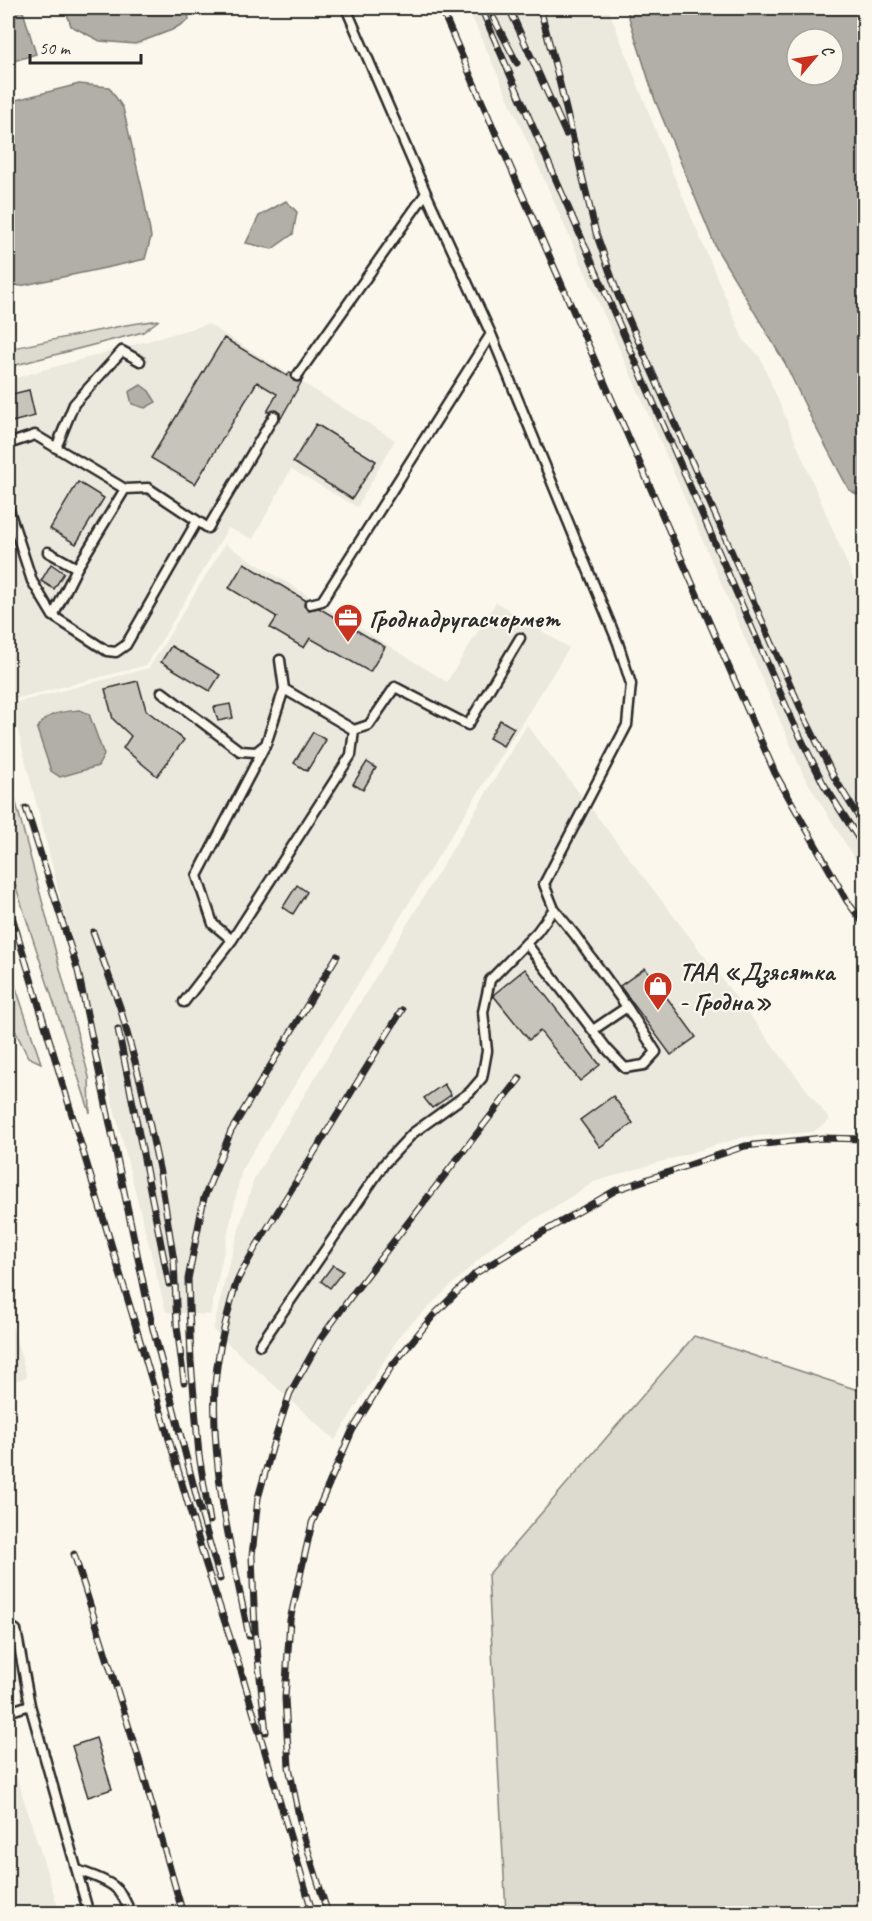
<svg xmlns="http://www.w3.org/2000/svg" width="872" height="1921" viewBox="0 0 872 1921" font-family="Caveat,sans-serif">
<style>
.built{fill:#ebe8de}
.green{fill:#dddad0;stroke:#84827e;stroke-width:1.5}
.water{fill:#b1afa7;stroke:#7b7a75;stroke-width:1.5;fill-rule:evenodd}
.building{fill:#c7c4bc;stroke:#2b2b2b;stroke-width:1.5}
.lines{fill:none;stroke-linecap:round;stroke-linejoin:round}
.lane-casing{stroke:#2b2b2b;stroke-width:13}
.lane{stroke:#fbf7ec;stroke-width:8}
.rail-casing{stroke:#2b2b2b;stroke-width:7}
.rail{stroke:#fbf7ec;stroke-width:4.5;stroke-dasharray:14;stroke-linecap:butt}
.labels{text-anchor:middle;stroke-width:4.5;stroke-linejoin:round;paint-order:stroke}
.poi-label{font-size:26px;font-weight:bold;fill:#2b2b2b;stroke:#fbf7ec;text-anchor:start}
</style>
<rect width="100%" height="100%" fill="#fbf7ec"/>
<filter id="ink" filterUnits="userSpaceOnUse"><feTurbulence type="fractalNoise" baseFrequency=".0167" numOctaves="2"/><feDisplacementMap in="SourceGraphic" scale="12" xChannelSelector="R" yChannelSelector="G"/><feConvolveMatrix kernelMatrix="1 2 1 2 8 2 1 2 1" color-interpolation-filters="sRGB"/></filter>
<g filter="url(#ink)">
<path class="built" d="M 468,8 L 608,8 L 668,162 L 744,341 L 760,357 L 864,604 L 864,874 L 804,776 L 654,427 Z
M 208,324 L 395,440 L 357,507 L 291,469 L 253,539 L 228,528 L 147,665 L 8,701 L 8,380 Z
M 225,544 L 447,682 L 496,602 L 569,648 L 242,1169 L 210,1315 L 166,1312 L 11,704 L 149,668 Z
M 527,725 L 830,1120 L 813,1132 L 743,1137 L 594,1182 L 495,1244 L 402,1332 L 335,1440 L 213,1330 L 228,1267 L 254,1179 Z
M 8,1311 L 27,1377 L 8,1383 Z
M 8,1754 L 10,1756 L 60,1913 L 8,1913 Z"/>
<path class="green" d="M 159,320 L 143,332 L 8,367 L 8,349 L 126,325 Z
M 8,773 L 89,1077 L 90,1113 L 8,863 Z
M 8,964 L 41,1063 L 28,1057 L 8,1016 Z
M 694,1336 L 864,1392 L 864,1913 L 506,1913 L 488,1575 Z"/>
<path class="water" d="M 8,8 L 22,8 L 36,54 L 8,63 Z
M 65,8 L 188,8 L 189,20 L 172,30 L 135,44 L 100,41 L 71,26 Z
M 626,8 L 864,8 L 864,498 L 849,490 L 813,422 L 785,363 L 716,248 L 655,100 ZM 797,39 L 833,39 L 833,75 L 797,75 Z
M 79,84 L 109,87 L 123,108 L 143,193 L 151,237 L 145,259 L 110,267 L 20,286 L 8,283 L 8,102 Z
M 286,201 L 297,212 L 293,234 L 272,249 L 246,243 L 259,216 Z
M 141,385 L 149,391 L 156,402 L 145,408 L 132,404 L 129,392 Z
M 80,710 L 89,714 L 104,755 L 98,766 L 60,777 L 51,771 L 37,729 C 48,711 62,712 80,710 Z"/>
<path class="building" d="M 224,338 L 287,376 L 290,372 L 292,373 L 291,378 L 294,381 L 299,382 L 303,379 L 280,420 L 280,413 L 277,410 L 267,412 L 277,394 L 257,382 L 195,484 L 151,458 Z
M 29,390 L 35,416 L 8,423 L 8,395 Z
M 316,424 L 376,461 L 352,499 L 293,462 Z
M 78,482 L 104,498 L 76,544 L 50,529 Z
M 244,563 L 305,600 L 304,606 L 308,610 L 319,608 L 385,647 L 370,672 L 310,638 L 304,648 L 270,628 L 277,617 L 229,588 Z
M 51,564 L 64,573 L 54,589 L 41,581 Z
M 171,646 L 220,675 L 210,691 L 161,662 Z
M 138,681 L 146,710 L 184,740 L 157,776 L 123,748 L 131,736 L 113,719 L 105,689 Z
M 230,704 L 233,718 L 218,721 L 214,707 Z
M 500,720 L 514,728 L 503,746 L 489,738 Z
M 313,732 L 326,740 L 307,771 L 294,763 Z
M 367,762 L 376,768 L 363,790 L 353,784 Z
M 297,885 L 307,892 L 293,914 L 283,907 Z
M 645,968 L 696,1037 L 671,1055 L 620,986 Z
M 525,969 L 600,1065 L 580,1081 L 540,1031 L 529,1040 L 493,995 Z
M 444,1084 L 451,1095 L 432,1108 L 424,1098 Z
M 613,1096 L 633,1123 L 600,1147 L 580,1120 Z
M 333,1265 L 343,1271 L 330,1288 L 321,1281 Z
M 96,1738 L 112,1789 L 88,1797 L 72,1746 Z"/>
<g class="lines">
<g class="lane-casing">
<path id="lane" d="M 346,8 L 426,193 L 491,334 L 618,643 L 631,684 L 627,725 L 544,884 L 554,909 L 575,935 L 627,1007 L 656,1052 L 644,1065 L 625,1068 L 607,1049 L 526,943
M 297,376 L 426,193
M 8,444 L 35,435 L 125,489 L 148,488 L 208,528 L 274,416
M 56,448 L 74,404 L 122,351 L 140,361
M 125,489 L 77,568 L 53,616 L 107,651 L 116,652 L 126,645 L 197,521
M 8,507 L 32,581 L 53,616
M 48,552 L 77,568
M 310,604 L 322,601 L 491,334
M 284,689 L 354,730 L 369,725 L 395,687 L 468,725 L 520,638
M 162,692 L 240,751 L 256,752 L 266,744 L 284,689 L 280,660
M 266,744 L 197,876 L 213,924 L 232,940 L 351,755 L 354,730
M 184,1002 L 232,940
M 593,1030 L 627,1007
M 260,1345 L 384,1164 L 413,1133 L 470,1092 L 482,1078 L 487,1051 L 483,1012 L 490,980 L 537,932 L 554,909
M 8,1625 L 16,1630 L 30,1705 L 8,1712
M 30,1705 L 89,1914
M 77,1870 C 104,1880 122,1883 130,1914"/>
</g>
<use href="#lane" class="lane"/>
<g class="rail-casing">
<path id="rail" d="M 441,8 L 775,773 L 847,901 L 864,924
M 481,8 L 793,722 L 823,783 L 864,847
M 509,8 L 566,134
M 540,8 L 558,76 L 596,233 L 618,295 L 805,718 L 834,777 L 864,826
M 493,17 L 517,63
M 26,808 L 78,971 L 152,1325 L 197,1499 L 220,1579
M 8,903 L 131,1310 L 206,1565 L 242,1674 L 313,1914
M 93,932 L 120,1007 L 141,1084 L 160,1173 L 174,1261 L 177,1326 L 184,1382
M 118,1029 L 169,1284
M 210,1521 L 199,1455 L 191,1361 L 188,1279 L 204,1198 L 231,1131 L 337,956
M 74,1554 L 138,1756 L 183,1914
M 249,1636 C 232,1554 211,1471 215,1386 C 217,1354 226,1318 235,1287 C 239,1274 248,1262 254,1250 L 402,1010
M 266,1732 L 255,1631 L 252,1556 L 258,1498 L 273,1445 L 290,1393 L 321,1338 L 352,1295 L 520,1078
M 328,1914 L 302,1831 L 289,1767 L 285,1698 L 290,1620 L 312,1523 L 352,1431 L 391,1367 L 433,1316 L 476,1273 L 545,1231 L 616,1190 L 745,1146 L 822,1138 L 864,1139"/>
</g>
<use href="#rail" class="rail"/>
</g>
</g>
<defs>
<g id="office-pin" transform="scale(1.5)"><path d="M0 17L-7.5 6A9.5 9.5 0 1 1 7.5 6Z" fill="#c8321e" stroke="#fbf7ec"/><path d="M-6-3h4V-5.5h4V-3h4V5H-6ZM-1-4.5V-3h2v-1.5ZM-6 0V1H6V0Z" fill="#fff"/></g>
<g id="shop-pin" transform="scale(1.5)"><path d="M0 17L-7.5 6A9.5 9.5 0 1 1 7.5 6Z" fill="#c8321e" stroke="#fbf7ec"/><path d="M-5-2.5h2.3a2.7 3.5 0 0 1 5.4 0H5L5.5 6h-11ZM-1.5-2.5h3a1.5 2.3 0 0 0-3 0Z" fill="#fff"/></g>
</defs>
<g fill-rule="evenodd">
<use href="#office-pin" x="348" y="618"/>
<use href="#shop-pin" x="658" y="986"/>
</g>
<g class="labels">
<g class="poi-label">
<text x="369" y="627">Гроднадругасчормет</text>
<text x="679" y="980">ТАА «Дзясятка<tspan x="679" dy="30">- Гродна»</tspan></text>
</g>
</g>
<rect width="872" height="1921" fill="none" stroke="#fbf7ec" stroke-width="30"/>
<rect x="15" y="15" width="842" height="1891" fill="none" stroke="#2b2b2b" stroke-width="2" filter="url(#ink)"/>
<g transform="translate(815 57) rotate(61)"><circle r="28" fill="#fbf7ec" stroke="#a8a59f" stroke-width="1.5"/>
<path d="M0-4.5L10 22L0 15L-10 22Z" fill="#c8321e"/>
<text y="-9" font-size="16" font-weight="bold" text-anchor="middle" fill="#2b2b2b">С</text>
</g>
<path d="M30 54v9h111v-9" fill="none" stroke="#2b2b2b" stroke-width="3"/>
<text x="39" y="54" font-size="18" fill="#2b2b2b" stroke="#fbf7ec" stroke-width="4.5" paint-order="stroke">50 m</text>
</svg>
